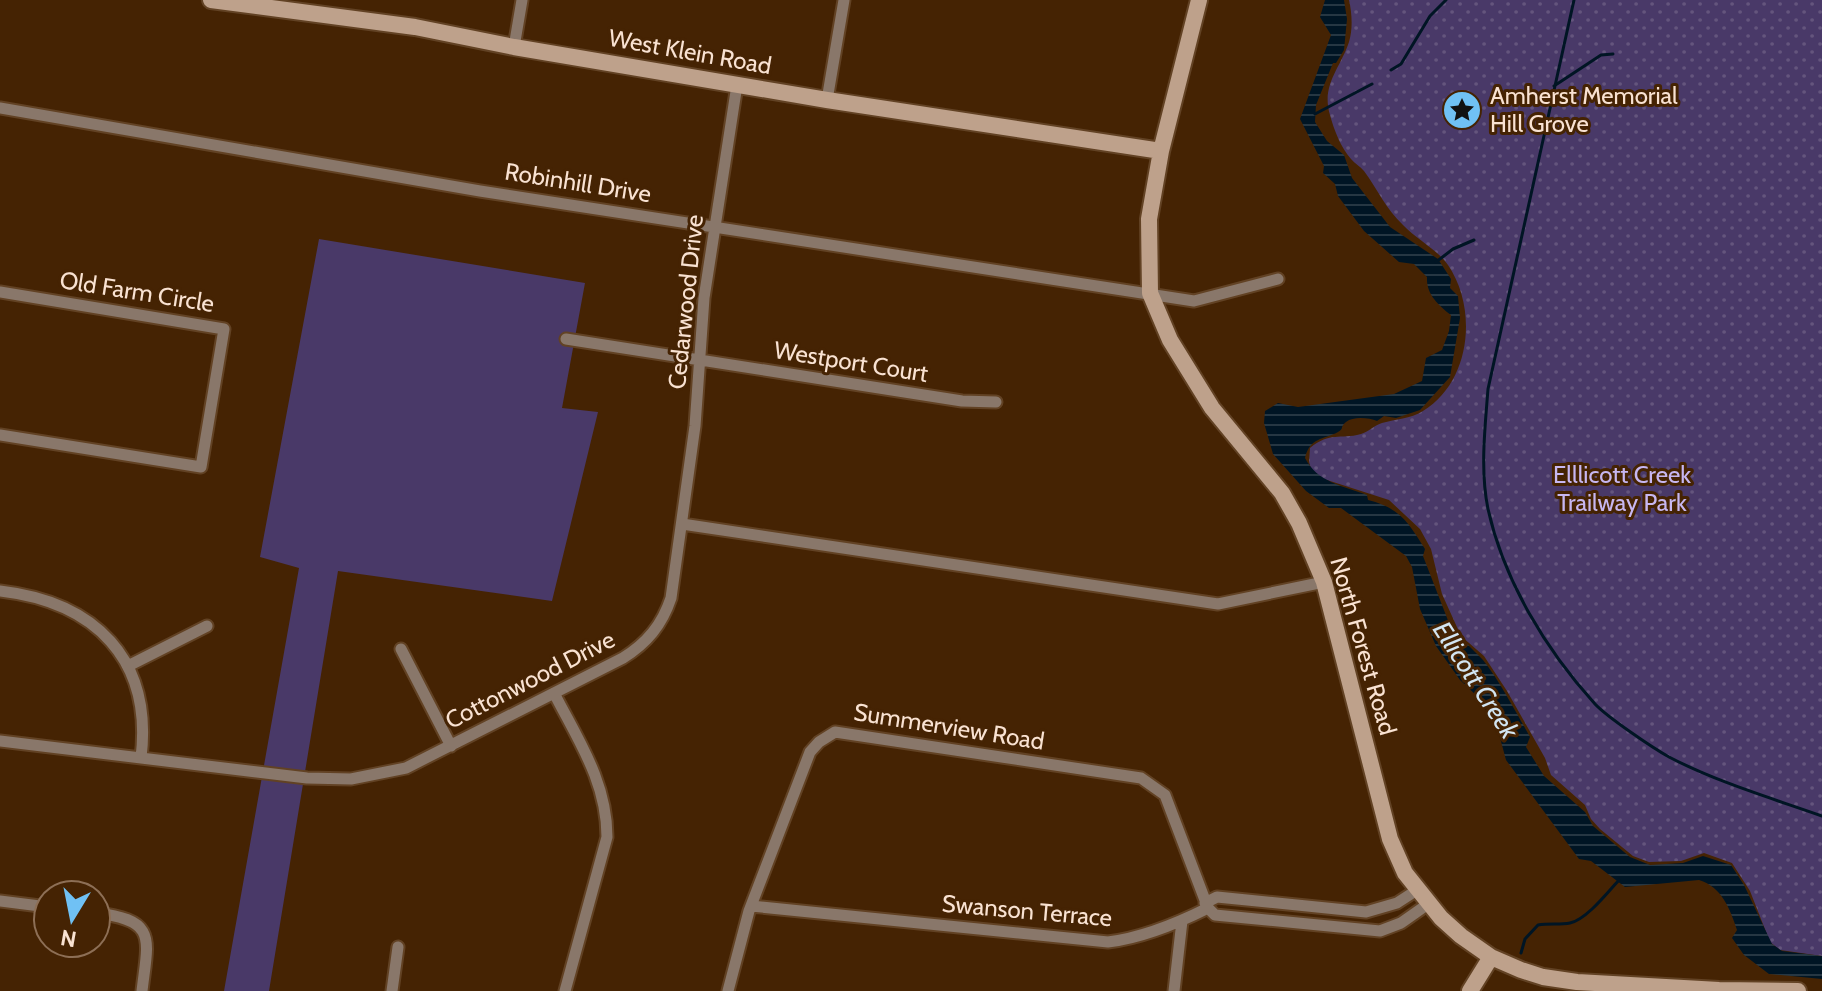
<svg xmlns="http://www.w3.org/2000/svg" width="1822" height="991" viewBox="0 0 1822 991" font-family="Cabin,sans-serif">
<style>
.grass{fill:#493968}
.park{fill:url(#park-dots)}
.water{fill:url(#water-rules)}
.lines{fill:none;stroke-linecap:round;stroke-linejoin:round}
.stream{stroke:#001524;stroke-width:3}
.street-casing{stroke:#624224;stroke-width:15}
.secondary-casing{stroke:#624224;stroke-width:20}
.street{stroke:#89776a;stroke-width:11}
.secondary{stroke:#bea18b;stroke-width:16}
.labels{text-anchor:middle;stroke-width:6;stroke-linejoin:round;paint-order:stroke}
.street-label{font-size:24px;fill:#f9e2d2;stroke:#452303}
.poi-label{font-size:24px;fill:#f9e2d2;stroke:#452303;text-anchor:start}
.park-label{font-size:24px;fill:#c7b7f1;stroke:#452303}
.water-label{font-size:26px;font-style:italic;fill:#d2e5f2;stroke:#452303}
</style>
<defs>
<pattern id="park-dots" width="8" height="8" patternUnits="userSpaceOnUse" patternTransform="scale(2)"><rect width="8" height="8" fill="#493968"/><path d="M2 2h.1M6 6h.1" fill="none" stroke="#64557d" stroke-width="1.8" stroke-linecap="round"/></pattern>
<pattern id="water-rules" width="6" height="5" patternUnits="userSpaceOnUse" patternTransform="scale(2)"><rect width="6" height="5" fill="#001524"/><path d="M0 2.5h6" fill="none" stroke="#263743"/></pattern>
</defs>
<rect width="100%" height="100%" fill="#452303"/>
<path class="grass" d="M 319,239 L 585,283 L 562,408 L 598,412 L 552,601 L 338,571 L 269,991 L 224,991 L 299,568 L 260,557 Z"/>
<path class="park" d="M 1349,0 L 1822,0 L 1822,956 L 1780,950 L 1770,942 L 1750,891 L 1732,863 L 1704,853 L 1681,861 L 1649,862 L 1633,856 L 1600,829 L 1591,819 L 1585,805 L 1551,775 L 1545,758 L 1507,691 L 1484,656 L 1461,636 L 1442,594 L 1431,549 L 1420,529 L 1389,500 L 1327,480 L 1316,485 L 1309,462 L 1310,448 C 1331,431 1339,440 1361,434 C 1368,432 1375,425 1382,423 C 1396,419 1410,419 1423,411 C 1471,382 1478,309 1448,265 C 1438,250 1416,239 1403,225 C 1386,209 1378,190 1364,171 C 1360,166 1355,164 1351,159 C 1341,148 1334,130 1330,115 C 1321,85 1340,69 1349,42 C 1353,29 1352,13 1349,0 Z"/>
<path class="water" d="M 1325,0 L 1344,0 L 1347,19 L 1344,50 L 1336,63 L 1333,63 L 1316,105 L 1315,122 L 1327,141 L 1344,155 L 1352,178 L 1390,227 L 1438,259 L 1451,279 L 1450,288 L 1458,296 L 1460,318 L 1450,377 L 1420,410 L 1396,418 L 1384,416 L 1377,421 C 1369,418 1354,416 1346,422 C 1339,428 1345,428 1338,432 C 1323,440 1310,437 1305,458 C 1317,482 1343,486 1367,495 L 1368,500 C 1400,508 1408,522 1425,549 L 1423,556 L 1449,623 L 1454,625 C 1461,641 1472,648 1483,660 C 1499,680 1517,714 1530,737 L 1526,747 L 1544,776 L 1585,812 L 1593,826 L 1630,857 L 1650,865 L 1683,863 L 1703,856 L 1731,865 L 1744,885 L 1772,944 L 1782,951 L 1822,956 L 1822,979 L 1769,974 L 1744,955 L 1732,938 L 1737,930 C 1730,909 1722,887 1699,880 L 1625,887 L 1591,861 L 1579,859 L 1506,760 L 1499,734 L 1479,698 L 1460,680 L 1436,646 L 1420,609 L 1412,567 L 1406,556 L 1341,508 L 1329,508 L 1306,491 L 1273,454 L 1264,423 L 1265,411 L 1278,403 L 1298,407 L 1394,394 L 1422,381 L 1426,358 L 1442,350 L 1449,331 L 1451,315 C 1438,305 1426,294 1427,277 L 1414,264 L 1399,262 L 1364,231 L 1338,196 L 1335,184 L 1323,173 L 1324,166 L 1300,119 L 1331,35 L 1320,17 Z"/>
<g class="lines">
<path class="stream" d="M 1574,0 L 1488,389 C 1485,428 1480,470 1488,509 C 1504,581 1546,650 1595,704 C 1607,717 1653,748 1669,757 C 1717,782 1771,798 1822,816
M 1391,70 L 1401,64 L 1430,16 L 1446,0
M 1554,86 L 1601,55 L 1613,54
M 1315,114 L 1372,84
M 1436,262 L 1453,249 L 1474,240
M 1521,953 L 1525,939 L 1538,925 C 1549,923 1560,925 1570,923 C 1586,920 1608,892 1619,880"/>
<g class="street-casing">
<path id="street" d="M 514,47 L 522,0
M 827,100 L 844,0
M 0,108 L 480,191 L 1194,301 L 1278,279
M 0,292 L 224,329 L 201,467 L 0,435
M 566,339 L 962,401 L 996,402
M 682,524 L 1218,604 L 1324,582
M 0,591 C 95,602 153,659 141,758
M 401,649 L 451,746
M 128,666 L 207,626
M 554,693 C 578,740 607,782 607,837 L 565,991
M 0,741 L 307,778 L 351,779 L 406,768 L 623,658 C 647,643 662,625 671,598 L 695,426 L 704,298 L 737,85
M 0,901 L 48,907
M 1205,903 L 1217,897 L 1366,912 L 1397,903 L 1417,890
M 751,906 L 1108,942 C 1142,938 1176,924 1208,908
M 1208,908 L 1215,915 L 1380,931 L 1401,923 L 1428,904
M 96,913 C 158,920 148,939 142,991
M 392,991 L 398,947
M 728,991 L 749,911 L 810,752 L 819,742 L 835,732 L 1141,778 L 1165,795 L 1208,908
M 1174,991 L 1182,921"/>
</g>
<g class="secondary-casing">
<path id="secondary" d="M 211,0 L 415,27 L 514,47 L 827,100 L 1161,151
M 1199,0 L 1161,151 L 1149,219 L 1150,293 L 1170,340 L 1212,408 L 1282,493 L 1299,523 L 1324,582 L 1390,839 L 1405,873 L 1441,918 L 1461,936 L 1491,957 L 1521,970 L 1543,977 L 1577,982 L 1719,990 L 1798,991
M 1470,991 L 1491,957"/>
</g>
<use href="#street" class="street"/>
<use href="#secondary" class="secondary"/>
</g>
<defs>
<g id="sight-disc" transform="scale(2)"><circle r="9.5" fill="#70c1f4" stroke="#452303"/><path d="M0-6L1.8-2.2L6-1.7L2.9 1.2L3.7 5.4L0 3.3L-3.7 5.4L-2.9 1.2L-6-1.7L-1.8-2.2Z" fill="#111"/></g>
</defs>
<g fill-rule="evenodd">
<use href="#sight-disc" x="1462" y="110"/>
</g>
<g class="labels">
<g class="street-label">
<text transform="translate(690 52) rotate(10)" y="8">West Klein Road</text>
<text transform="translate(578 183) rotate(9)" y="8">Robinhill Drive</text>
<text transform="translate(137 292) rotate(9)" y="8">Old Farm Circle</text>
<text transform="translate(686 302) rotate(-84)" y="8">Cedarwood Drive</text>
<text transform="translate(851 362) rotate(9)" y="8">Westport Court</text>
<text transform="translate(1363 646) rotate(74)" y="8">North Forest Road</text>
<text transform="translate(530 680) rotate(-27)" y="8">Cottonwood Drive</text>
<text transform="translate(949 727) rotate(9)" y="8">Summerview Road</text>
<text transform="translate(1027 911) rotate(5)" y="8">Swanson Terrace</text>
</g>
<g class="poi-label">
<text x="1490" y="104">Amherst Memorial<tspan x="1490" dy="28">Hill Grove</tspan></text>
</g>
<g class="park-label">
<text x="1622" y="483">Elllicott Creek<tspan x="1622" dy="28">Trailway Park</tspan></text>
</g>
<g class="water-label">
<text transform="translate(1476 680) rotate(57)" y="9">Ellicott Creek</text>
</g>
</g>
<g transform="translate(72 919) rotate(190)"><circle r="38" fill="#452303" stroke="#8d6f56" stroke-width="2"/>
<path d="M0-6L14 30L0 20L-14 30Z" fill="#70c1f4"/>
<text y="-12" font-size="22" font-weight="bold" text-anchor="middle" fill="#f9e2d2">N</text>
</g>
</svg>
